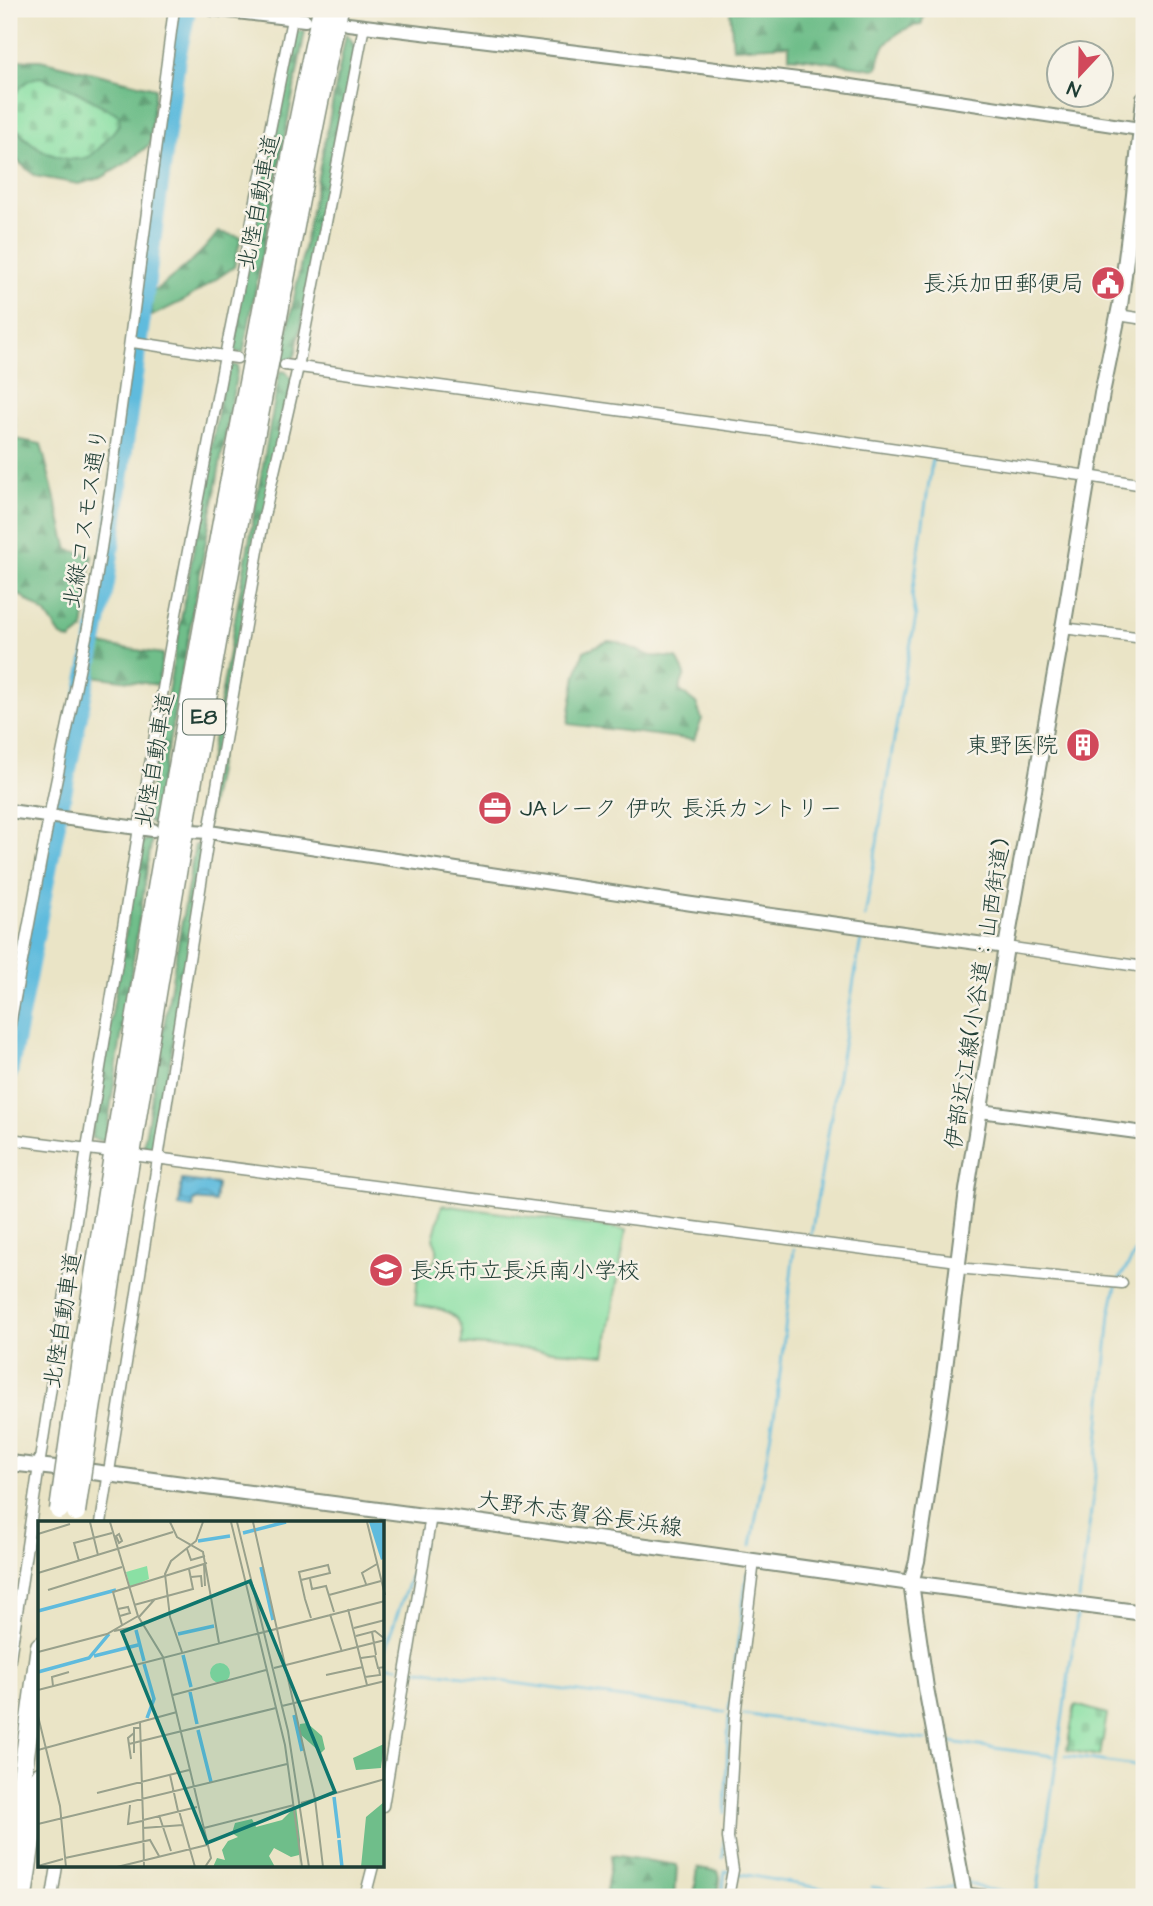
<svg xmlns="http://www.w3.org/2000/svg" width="1153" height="1906" viewBox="0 0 1153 1906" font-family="'Architects Daughter','Klee One',sans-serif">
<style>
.forest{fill:url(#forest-firs);stroke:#477e5f;stroke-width:2}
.cemetery{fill:url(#cemetery-stones);stroke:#548e6c;stroke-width:2}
.garden{fill:#8ae0a4;stroke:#548e6c;stroke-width:2}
.water{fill:url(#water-waves);stroke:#3f7c88;stroke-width:2}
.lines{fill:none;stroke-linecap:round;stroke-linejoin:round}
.stream{stroke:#5fbbdd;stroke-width:2.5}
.river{stroke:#5fbbdd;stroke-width:18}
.minor-casing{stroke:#84907d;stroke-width:13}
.tertiary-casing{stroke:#84907d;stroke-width:16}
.secondary-casing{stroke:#84907d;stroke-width:18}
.motorway-casing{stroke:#84907d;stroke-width:21}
.minor{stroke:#fff;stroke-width:10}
.tertiary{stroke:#fff;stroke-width:12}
.secondary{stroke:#fff;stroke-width:14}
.motorway{stroke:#fff;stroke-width:18}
.motorway-bridge-casing{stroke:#84907d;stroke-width:21;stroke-linecap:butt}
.motorway-bridge{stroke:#fff;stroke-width:18}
.labels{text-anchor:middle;stroke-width:5;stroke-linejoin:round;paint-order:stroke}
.shield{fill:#f7f3e8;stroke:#60746a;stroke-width:2}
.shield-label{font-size:21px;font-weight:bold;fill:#1f3d34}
.street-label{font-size:23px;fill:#1f3d34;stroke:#f7f3e8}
.poi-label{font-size:23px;fill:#1f3d34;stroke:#f7f3e8;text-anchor:end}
.inset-river{fill:none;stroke:#5fbbdd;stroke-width:3.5}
.inset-road{fill:none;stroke:#99a18c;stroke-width:2}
.view{fill:#0f766e;fill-opacity:0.15;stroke:#0f766e;stroke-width:3.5}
.inset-edge{fill:none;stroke:#1f3d34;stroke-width:3.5}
</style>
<defs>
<pattern id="forest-firs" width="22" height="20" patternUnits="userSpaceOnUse" patternTransform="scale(1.75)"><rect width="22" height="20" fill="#6fbe8a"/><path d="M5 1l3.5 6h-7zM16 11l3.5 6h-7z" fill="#5b9c72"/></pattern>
<pattern id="cemetery-stones" width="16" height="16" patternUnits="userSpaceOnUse" patternTransform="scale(1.75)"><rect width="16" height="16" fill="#8ae0a4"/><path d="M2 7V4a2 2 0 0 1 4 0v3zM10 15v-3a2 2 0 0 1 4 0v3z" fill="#77c18e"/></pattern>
<pattern id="water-waves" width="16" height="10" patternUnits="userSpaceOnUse" patternTransform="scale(1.75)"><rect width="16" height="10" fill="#5fbbdd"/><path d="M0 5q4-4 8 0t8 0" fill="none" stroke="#4e99b4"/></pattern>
</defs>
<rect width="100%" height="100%" fill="#f7f3e8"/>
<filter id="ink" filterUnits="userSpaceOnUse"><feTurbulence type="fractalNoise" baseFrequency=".0143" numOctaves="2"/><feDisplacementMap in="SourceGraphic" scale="14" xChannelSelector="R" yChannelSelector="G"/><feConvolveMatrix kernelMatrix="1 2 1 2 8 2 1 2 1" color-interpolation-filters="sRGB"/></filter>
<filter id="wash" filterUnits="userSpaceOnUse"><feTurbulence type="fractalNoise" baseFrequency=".00686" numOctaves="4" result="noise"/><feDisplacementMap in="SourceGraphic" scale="28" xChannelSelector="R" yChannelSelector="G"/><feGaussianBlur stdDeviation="1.57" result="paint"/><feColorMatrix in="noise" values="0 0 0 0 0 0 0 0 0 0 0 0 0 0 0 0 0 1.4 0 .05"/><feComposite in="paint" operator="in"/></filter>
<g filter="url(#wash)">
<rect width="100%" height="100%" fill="#eae4c6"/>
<path class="forest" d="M 730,9 L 926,9 L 921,25 C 908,25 889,37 883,49 C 880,54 879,61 878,67 L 874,69 L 809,59 L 789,57 L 789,45 L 733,48 Z
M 297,31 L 305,31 L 243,354 L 234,351 L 230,343 L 290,40 Z
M 346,34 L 350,38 L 356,49 L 295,356 L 289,361 L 282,360 Z
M 9,60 L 40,60 L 155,88 L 150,144 L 128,162 L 101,178 L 79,184 L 35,176 L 9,153 L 9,115 C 15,134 36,150 56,156 C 65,159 75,158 85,158 L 119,115 L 66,86 L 14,97 L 9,112 Z
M 218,232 L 241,237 L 234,267 L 185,300 L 152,316 L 152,293 C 175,275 201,256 218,232 Z
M 9,360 L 15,369 L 12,403 L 16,439 L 41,444 L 68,550 L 92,555 L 83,630 L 70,640 L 61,636 L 46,614 L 20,595 L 12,600 L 9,612 Z
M 232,365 L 238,366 L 154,824 L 149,822 L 146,816 L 225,372 Z
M 280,371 L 286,372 L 292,380 L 206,827 L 197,829 Z
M 608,641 L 617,642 L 651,656 L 677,658 L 685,674 L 679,690 L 696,703 L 702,719 L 694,740 L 568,724 L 576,675 L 584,651 Z
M 97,644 L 163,654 L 158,685 L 92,676 Z
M 152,837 L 105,1142 L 91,1138 L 141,842 Z
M 195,845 L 205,846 L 156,1148 L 143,1149 Z
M 612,1855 L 677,1865 L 675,1897 L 605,1897 Z
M 698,1868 L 718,1871 L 720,1878 L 718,1897 L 694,1897 Z"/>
<path class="cemetery" d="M 40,77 L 66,86 L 119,115 L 120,124 C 111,133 101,150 90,156 C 63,169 18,141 9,115 C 11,97 21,79 40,77 Z
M 1076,1705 L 1107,1714 L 1100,1756 L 1067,1750 L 1074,1709 Z"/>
<path class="garden" d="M 442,1205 L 626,1230 L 605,1355 L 462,1344 C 462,1339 463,1331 461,1326 C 454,1308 431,1308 415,1305 L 418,1274 C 434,1267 443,1255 433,1239 Z"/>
<path class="water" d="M 182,1180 L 217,1184 L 215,1202 L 194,1200 L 193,1208 L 179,1206 Z"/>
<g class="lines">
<path class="stream" d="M 9,800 L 47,806
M 865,917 L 905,672 L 916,617 L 912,596 L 932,462 L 933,459 L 949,461
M 811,1235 L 862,933
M 1119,1280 L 1140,1245 L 1144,1241
M 751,1546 L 777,1399 L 794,1249
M 1079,1599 L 1093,1497 L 1110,1314 L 1116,1286
M 383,1655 L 422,1543
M 383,1665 L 399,1667
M 413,1669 L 724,1712
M 729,1710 L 747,1573
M 743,1714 L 927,1740
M 942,1741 L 1053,1756
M 1065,1756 L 1144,1767
M 725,1813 L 729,1715
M 723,1858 L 724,1841
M 967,1882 L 983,1889 L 1037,1895 L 1078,1610
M 872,1887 L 917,1894 L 958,1885
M 722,1897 L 725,1871 L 858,1895"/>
<path class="river" d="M 59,813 L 106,583 L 177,57 L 186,16
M 9,1073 L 57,823"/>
</g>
</g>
<g filter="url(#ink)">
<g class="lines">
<g class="minor-casing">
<path id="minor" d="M 1118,315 L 1144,319
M 133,342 L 237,358
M 285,365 L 771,431 L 1088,476 L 1144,485
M 1063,628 L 1144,638
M 1006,947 L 1144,967
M 9,1030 L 50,812 L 91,613 L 110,490 L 174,9
M 9,1139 L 104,1151
M 140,1156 L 958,1261
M 957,1268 L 1122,1283
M 101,1523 L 209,832 L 264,516 L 298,367 L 364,26
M 9,1665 L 87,1148 L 139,828 L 176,614 L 225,356 L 294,9
M 383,1806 L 431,1516
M 964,1893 L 1002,1897
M 52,1897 L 57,1866
M 365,1897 L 373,1866
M 728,1897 L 733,1870 L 728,1838 L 735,1716 L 754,1561"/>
</g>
<g class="tertiary-casing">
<path id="tertiary" d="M 211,9 L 305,20
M 348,24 L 831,83 L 1140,129
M 9,811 L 153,830
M 191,831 L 209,832 L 692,904 L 1006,947
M 981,1111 L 1144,1133"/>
</g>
<g class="secondary-casing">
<path id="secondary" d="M 9,1463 L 93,1472 L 423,1516 L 441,1517 L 911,1583 L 1144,1613
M 965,1897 L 926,1688 L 911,1583 L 917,1561 L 926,1503 L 943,1384 L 967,1190 L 1006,947 L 1063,628 L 1102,393 L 1120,306 L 1133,204 L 1144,99"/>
</g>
<g class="motorway-casing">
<path id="motorway" d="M 71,1425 C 123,1082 180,740 245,399 C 270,269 293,138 322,9
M 88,1429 C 143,1073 200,718 269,364 C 292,246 312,126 339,9
M 9,1873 L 40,1646
M 23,1897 L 40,1776"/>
</g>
<use href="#minor" class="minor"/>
<use href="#tertiary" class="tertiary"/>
<use href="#secondary" class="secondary"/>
<use href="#motorway" class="motorway"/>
<g class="motorway-bridge-casing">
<path id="motorway-bridge" d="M 59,1510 L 71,1425
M 76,1512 L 88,1429"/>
</g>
<use href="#motorway-bridge" class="motorway-bridge"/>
</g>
</g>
<defs>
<g id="civic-disc" transform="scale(1.75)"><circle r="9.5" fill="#d1495b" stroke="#f7f3e8"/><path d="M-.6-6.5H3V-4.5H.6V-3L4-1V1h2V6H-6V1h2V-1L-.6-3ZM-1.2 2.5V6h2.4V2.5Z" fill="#fff"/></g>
<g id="building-disc" transform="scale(1.75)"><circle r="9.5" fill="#d1495b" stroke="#f7f3e8"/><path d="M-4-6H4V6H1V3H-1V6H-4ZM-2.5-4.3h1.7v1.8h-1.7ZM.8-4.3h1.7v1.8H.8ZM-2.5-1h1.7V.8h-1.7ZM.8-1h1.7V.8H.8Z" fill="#fff"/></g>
<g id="office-disc" transform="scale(1.75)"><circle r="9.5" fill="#d1495b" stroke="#f7f3e8"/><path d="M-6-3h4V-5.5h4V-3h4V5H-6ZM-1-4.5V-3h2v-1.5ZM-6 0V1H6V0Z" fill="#fff"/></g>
<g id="school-disc" transform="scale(1.75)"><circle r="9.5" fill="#d1495b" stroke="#f7f3e8"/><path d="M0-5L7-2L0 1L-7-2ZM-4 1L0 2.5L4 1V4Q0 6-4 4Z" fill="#fff"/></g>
</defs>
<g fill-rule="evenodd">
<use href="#civic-disc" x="1108" y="283"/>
<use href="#building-disc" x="1083" y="745"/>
<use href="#office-disc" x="495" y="808"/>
<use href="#school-disc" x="386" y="1270"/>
</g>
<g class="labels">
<rect class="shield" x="183" y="699.5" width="42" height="35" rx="5"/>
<g class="shield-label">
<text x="204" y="724">E8</text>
</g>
<g class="street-label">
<text transform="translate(258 202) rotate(-79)" y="8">北陸自動車道</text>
<text transform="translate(85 518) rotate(-81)" y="8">北縦コスモス通り</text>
<text transform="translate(154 760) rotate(-80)" y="8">北陸自動車道</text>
<text transform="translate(977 994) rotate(-81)" y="8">伊部近江線(小谷道：山西街道)</text>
<text transform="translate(62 1320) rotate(-81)" y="8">北陸自動車道</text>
<text transform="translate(580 1513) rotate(8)" y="8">大野木志賀谷長浜線</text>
</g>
<g class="poi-label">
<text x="1084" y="291">長浜加田郵便局</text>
<text x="1058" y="753">東野医院</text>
<text x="520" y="816" text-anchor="start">JAレーク 伊吹 長浜カントリー</text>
<text x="410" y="1278" text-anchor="start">長浜市立長浜南小学校</text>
</g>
</g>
<g transform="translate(38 1521)">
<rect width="346" height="346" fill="#eae4c6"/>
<path d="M 269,202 L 284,215 L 287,228 L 283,232 L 262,213 L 262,203 ZM 346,223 L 343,247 L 318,249 L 315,237 ZM 346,281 L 346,346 L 323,346 L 328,296 ZM 258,285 L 262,319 L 261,346 L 261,334 L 253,336 L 236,327 L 231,335 L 237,346 L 175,346 L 179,337 L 187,339 L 184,329 L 190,320 L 200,316 L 194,312 L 197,302 L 214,298 L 218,306 L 244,299 Z" fill="#6fbe8a"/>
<path d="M 109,45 L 111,58 L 92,66 L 88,51 ZM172 152a10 10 0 1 1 20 0a10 10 0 1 1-20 0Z" fill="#8ae0a4"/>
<path d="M 331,1 L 346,2 L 346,37 L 343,39 Z" fill="#5fbbdd"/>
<path class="inset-river" d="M 205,12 L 248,1M 160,20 L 192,15M 223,46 L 235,99M 0,90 L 78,69M 98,109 L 106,140M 140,113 L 176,105M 145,134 L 153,166M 56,135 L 100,124M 106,143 L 116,178 L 109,197M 0,151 L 51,137 L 71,113M 152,171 L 159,203M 256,194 L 264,230M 160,209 L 173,261M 296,276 L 301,317M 301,319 L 304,346"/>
<path class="inset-road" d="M 52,1 L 60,34M 72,1 L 100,95 L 125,136 L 173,337 L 167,346M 132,1 L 139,16 L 165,31 L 181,122M 193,1 L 247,224 L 264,346M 199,1 L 250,210 L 271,346M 215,1 L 277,278 L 285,346M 329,1 L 347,74M 0,13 L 32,3M 81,13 L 84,20 L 81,22 L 78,15 ZM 149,28 L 153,39 L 167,35M 41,40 L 36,22 L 74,12M 166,43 L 167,65M 0,52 L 135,11M 153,56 L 163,55 L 164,66M 272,58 L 274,68 L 288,65 L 296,91M 263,59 L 292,52 L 290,44 L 261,51 L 267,78 L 273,97M 328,63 L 324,52 L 339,43M 10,69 L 84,46M 291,74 L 343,60M 96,84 L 155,68 L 151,48M 80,88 L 90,86 L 92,92 L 82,95M 310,88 L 329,164M 292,93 L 304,131M 101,96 L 117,78M 84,104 L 75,71 L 169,42M 316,107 L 347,99M 76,110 L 106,104M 334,111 L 338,134M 318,115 L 337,110 L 347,118M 0,131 L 69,113 L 100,95M 144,131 L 132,96 L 127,53 L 133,40 L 158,20 L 165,1M 323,137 L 337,135 L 340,147 L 347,146M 236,147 L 347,119M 288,154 L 325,146M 327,156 L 342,154 L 341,147M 15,165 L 14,156 L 31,151M 0,169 L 347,80M 135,174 L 228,149M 244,185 L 347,160M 0,195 L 22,285 L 28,346M 102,201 L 105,298M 91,223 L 238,187M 0,229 L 139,191M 96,232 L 96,207 L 102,207M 93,238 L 90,217 L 96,212M 132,254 L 140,290M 59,272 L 151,249M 263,282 L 347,258M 92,284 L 90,303 L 104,300M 141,290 L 157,346M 121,294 L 133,330M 0,303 L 249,243M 105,307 L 145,304M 166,307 L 256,284M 27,337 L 112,319 L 121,335M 0,345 L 25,338M 79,346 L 169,324M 106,346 L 105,299 L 159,286"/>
<path class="view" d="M 212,60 L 297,271 L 169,322 L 84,111 Z"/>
<rect width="346" height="346" class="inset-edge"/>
</g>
<rect width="1153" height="1906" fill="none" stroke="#f7f3e8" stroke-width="35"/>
<g transform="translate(1080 74) rotate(202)"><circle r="33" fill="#f7f3e8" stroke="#a1aaa0" stroke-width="2"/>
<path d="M0-5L12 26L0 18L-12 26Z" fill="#d1495b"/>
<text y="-10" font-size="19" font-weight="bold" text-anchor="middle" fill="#1f3d34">N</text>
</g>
</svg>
